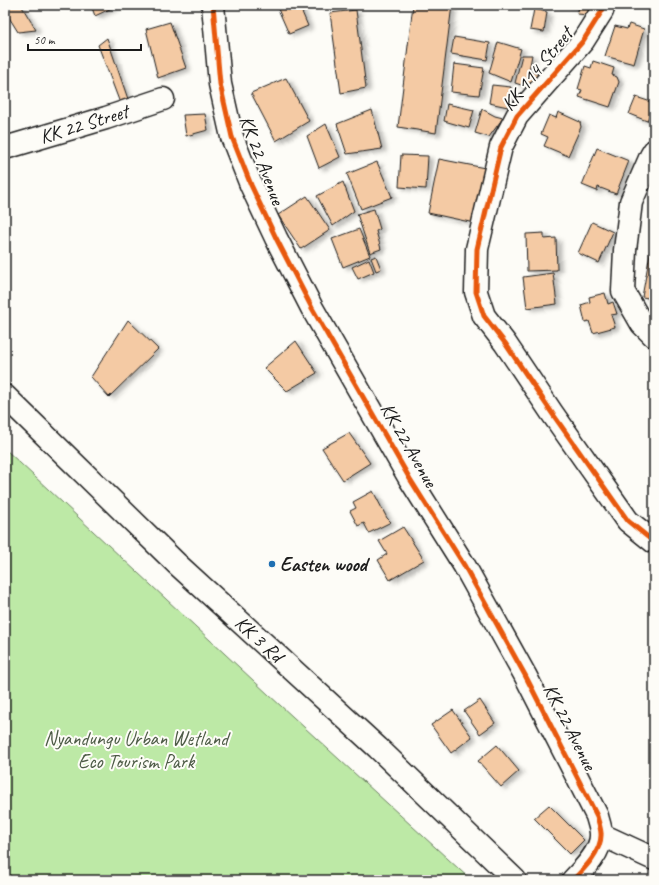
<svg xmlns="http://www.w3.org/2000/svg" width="659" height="885" font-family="Caveat,sans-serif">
<defs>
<filter id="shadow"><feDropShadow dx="4.5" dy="2.5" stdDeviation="2" flood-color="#0004"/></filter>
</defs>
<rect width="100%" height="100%" fill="#fdfcf7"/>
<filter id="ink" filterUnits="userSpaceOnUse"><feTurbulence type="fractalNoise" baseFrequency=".025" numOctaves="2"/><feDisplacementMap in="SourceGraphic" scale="8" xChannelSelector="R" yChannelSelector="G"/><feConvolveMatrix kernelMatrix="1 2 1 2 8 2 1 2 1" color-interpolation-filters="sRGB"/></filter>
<g filter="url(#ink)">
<path fill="#bde9a6" stroke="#6c8261" d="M5 449 269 695 471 880H5Z"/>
<path fill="#f4caa4" stroke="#1c1c1c" filter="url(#shadow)" d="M5 5H21L36 30 18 32 5 11Z
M91 5H118L95 16Z
M287 5H299L308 26 289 34 278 9Z
M413 5H452L436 133 398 127Z
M567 5H592L589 15 577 14 579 7Z
M534 9 547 12 544 32 530 30Z
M356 10 366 88 341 93 330 13Z
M170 22 186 68 158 78 146 29Z
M629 24 644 29 634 64 605 56 615 26 627 29Z
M454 37 490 43 487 60 451 54Z
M107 38 129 102 123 111 98 45Z
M498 42 521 49 511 82 489 73Z
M522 55H532L529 71 541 75 536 90 515 83Z
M593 61 614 68 612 75 617 77 619 82 610 107 579 97 582 90 578 89 585 66 591 68Z
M454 64 484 68 479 95 451 92Z
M286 78 309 121 276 141 251 93Z
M492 85 511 87 508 107 489 103Z
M636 97 654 103 647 121 629 114Z
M447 104 474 110 469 128 444 121Z
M482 109 495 116 503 118 489 137 475 133Z
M372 110 382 149 347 154 337 124Z
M558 112 580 122 581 127 568 156 544 146 548 137 541 134 549 115 556 118Z
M205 114 208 130 186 136 183 115Z
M326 124 340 157 319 168 307 136Z
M597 148 629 161 616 194 598 187 597 191 582 185Z
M401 155 428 156 426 189 399 187Z
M439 159 490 169 479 224 428 213Z
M377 162 392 197 361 209 347 174Z
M343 182 354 211 333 226 317 196Z
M307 196 330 230 301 249 278 215Z
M374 209 380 229 376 231 381 249 370 253 357 214Z
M592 222 613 232 599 263 578 253Z
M359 229 370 256 343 267 332 239Z
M544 233V239L556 238 557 270 527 271 526 234Z
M651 248 654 249V299L642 297Z
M376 256 381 269 376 271 371 258Z
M369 259 374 272 358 279 352 267Z
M553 273 557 304 527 308 523 277Z
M605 293 608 304 613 302 617 314 611 315 615 327 593 333 589 321 585 322 581 305 590 302 589 297Z
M128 320 158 349 109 397 91 377Z
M296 341 317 373 287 391 264 368Z
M349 433 370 463 343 480 322 448Z
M373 491 387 518 391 522 369 533 364 523 358 526 350 511 356 508 353 502Z
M403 527 424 560 390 580 378 560 387 554 379 541Z
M480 700 495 723 480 734 464 711Z
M453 710 472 737 451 753 431 725Z
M497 745 519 771 501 787 478 761Z
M549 805 584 840 570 854 534 818Z"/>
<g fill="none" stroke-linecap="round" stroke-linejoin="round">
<g stroke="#1c1c1c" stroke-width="25">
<path id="minor" d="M213 5 220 84 232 137 251 185 276 238 312 308 410 479 464 565 525 675 597 816C598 821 601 828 601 834 602 851 584 869 573 880
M604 5 602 11 583 41 517 116 501 147 477 249 476 292 484 316 505 343 552 413 628 521 654 542
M5 148 106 118 163 99
M654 151 651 156 631 202 625 250 623 291 642 324 654 336
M602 835 654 859"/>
</g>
<g stroke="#1c1c1c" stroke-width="25">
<path id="highway" d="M5 396 177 564 378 748 515 880"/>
</g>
<use href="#minor" stroke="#fdfcf7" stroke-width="22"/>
<use href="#highway" stroke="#fdfcf7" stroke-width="22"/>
<g stroke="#fdfcf7" stroke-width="8">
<path id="cycleway" d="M213 5 220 84 232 137 251 185 276 238 312 308 410 479 464 565 525 675 597 816C598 821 601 828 601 834 602 851 584 869 573 880
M604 5 602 11 583 41 517 116 501 147 477 249 476 292 484 316 505 343 552 413 628 521 654 542"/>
</g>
<use href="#cycleway" stroke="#e8590c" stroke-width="5"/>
</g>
</g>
<circle fill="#1f6fb2" stroke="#fdfcf7" stroke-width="1.5" cx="272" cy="564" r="4"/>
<g text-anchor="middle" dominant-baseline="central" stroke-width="4" stroke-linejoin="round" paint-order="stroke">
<g font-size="20" fill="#1c1c1c" stroke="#fdfcf7">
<text transform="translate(537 69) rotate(-51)">KK 114 Street</text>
<text transform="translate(84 124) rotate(-17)">KK 22 Street</text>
<text transform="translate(262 160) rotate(69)">KK 22 Avenue</text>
<text transform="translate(409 445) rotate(60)">KK 22 Avenue</text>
<text transform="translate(259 639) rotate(43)">KK 3 Rd</text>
<text transform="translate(570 727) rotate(63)">KK 22 Avenue</text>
</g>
<g font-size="20" font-weight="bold" fill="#1c1c1c" stroke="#fdfcf7" text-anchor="start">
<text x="280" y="564">Easten wood</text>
</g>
<g font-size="20" fill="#4c5a45" stroke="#fdfcf7">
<text x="136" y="738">Nyandungu Urban Wetland<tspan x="136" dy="23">Eco Tourism Park</tspan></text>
</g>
</g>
<rect width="659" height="885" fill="none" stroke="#fdfcf7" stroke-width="20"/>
<rect x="10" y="10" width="639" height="865" fill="none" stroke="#1c1c1c" stroke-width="1.5" filter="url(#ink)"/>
<path d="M28 44v6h113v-6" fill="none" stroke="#1c1c1c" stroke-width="2"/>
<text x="34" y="44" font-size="12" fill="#1c1c1c" stroke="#fdfcf7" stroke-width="3" paint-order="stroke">50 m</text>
</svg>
